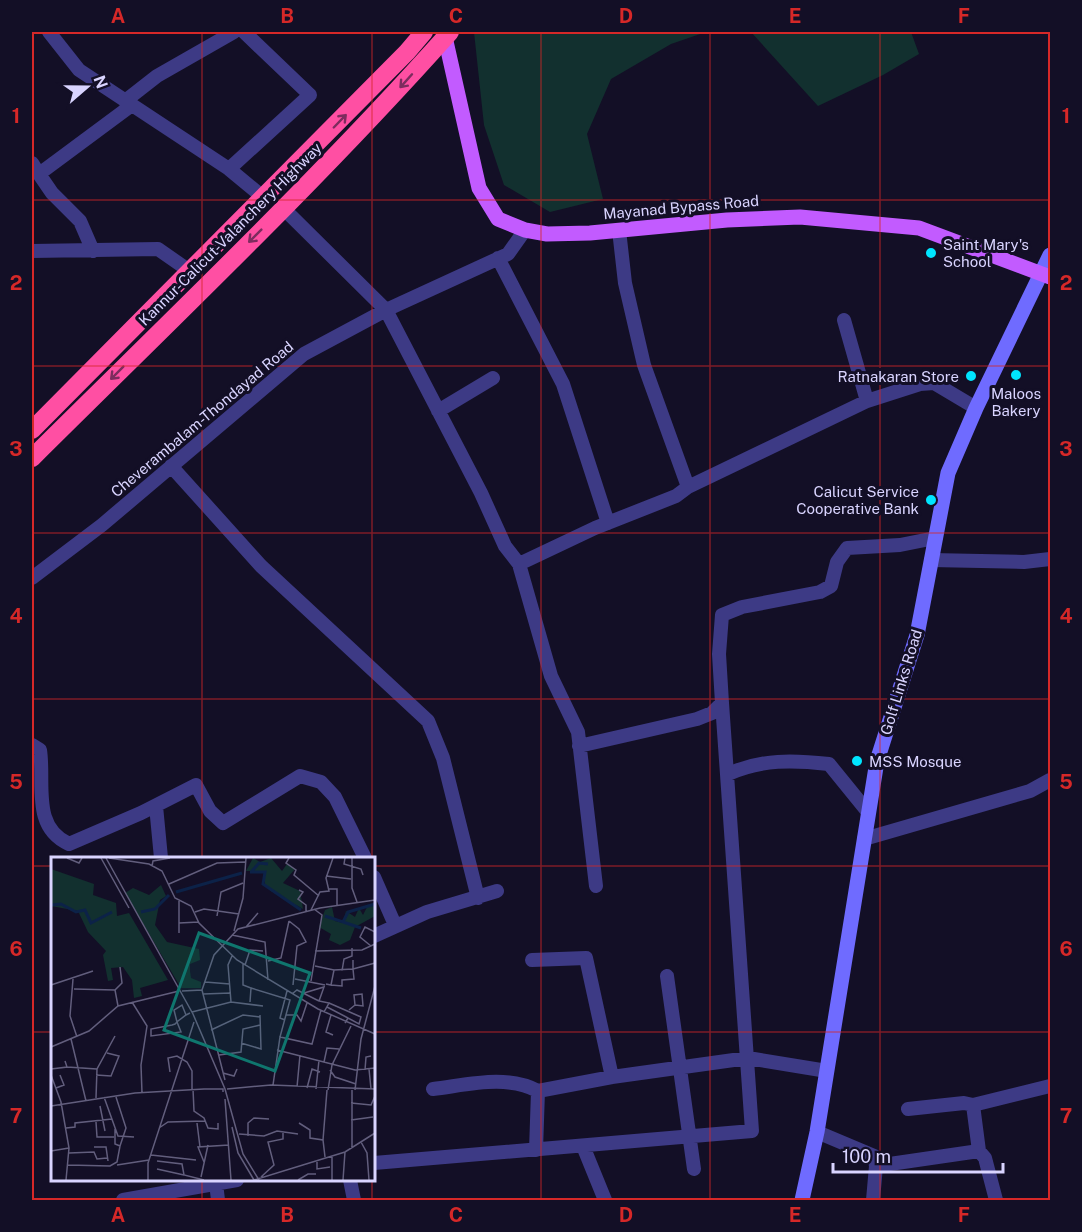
<svg xmlns="http://www.w3.org/2000/svg" width="1082" height="1232" font-family="'Public Sans',sans-serif">
<rect width="100%" height="100%" fill="#130f26"/>
<path fill="#12302f" d="M474 32H706L671 44 611 79 587 134 603 199 550 212 504 185 484 125Z
M751 32H911L919 54 883 75 818 106Z"/>
<g fill="none" stroke-linecap="round" stroke-linejoin="round">
<path stroke="#3d3a85" stroke-width="14" d="M49 32 79 70 229 169 264 198
M125 101 157 76 234 32
M32 163 39 174 132 105
M229 169 310 95 244 32
M39 174 52 193 80 221 93 251
M283 208 386 310 481 493 505 546 519 564 551 676 578 732 596 886
M619 230 625 283 644 365 688 487
M32 251 158 249 191 272
M498 258 563 384 608 523
M844 320 867 401
M438 411 493 378
M171 466 261 566 428 721 443 758 478 898
M931 560 1024 562 1050 559
M519 564 595 528 676 496 688 487 867 401 920 384 934 383 976 408
M32 578 102 525 304 354 386 310 508 254 525 230
M32 745 40 750C45 783 31 827 69 844L141 813 196 785 210 811 223 823 300 776 321 782 335 797 365 858
M579 746 697 719 712 713 722 703 719 654 722 615 742 607 820 592 831 586 837 562 847 548 900 545 935 538
M728 774C762 759 793 760 829 764L868 812
M156 806 161 858
M864 839 1030 791 1050 780
M374 877 395 925
M374 936 427 912 497 891
M532 960 586 958 612 1077
M667 976 694 1169
M433 1089C467 1085 506 1074 538 1091
M973 1105 979 1151 985 1158 996 1200
M908 1109 964 1103 973 1105 1050 1086
M817 1132 874 1156 876 1166 873 1200
M583 1146 605 1200
M536 1150 538 1091 612 1077 748 1058 827 1071
M374 1163 752 1131 722 703
M876 1166 979 1151
M350 1180 354 1200
M216 1183 218 1200
M123 1200 237 1180"/>
<path stroke="#6f6bff" stroke-width="15" d="M802 1200 817 1132 877 761 917 635 948 473 976 408 1050 255"/>
<path stroke="#c25bff" stroke-width="15" d="M445 37 479 188 498 219 525 230 547 234 590 233 727 220 800 217 919 228 1050 277"/>
<path stroke="#ff4fa3" stroke-width="18" d="M32 430 407 52 424 32
M32 458C173 318 318 180 450 32"/>
</g>
<defs><path id="oneway-shaft" d="M-6 0H5M1.5-3L5.5 0L1.5 3" fill="none" stroke-width="1.6" stroke-linecap="round" stroke-linejoin="round" transform="scale(1.5)"/></defs>
<g stroke="#7d2c5e">
<use href="#oneway-shaft" transform="translate(406 81) rotate(132)"/>
<use href="#oneway-shaft" transform="translate(340 121) rotate(-46)"/>
<use href="#oneway-shaft" transform="translate(255 236) rotate(135)"/>
<use href="#oneway-shaft" transform="translate(117 373) rotate(135)"/>
</g>
<path fill="none" stroke="#d62828" stroke-width="1.5" stroke-opacity="0.55" d="M202 32V858M372 32V858M541 32V1200M710 32V1200M880 32V1200M32 200H1050M32 366H1050M32 533H1050M32 699H1050M32 866H52M374 866H1050M32 1032H52M374 1032H1050M202 1180V1200M372 1180V1200"/>
<g fill="#00e5ff" stroke="#130f26" stroke-width="2">
<circle cx="931" cy="253" r="6"/>
<circle cx="1016" cy="375" r="6"/>
<circle cx="971" cy="376" r="6"/>
<circle cx="931" cy="500" r="6"/>
<circle cx="857" cy="761" r="6"/>
</g>
<g text-anchor="middle" dominant-baseline="central" stroke-width="6" stroke-linejoin="round" paint-order="stroke">
<g font-size="15" fill="#d9d4ff" stroke="#130f26">
<text transform="translate(681 207) rotate(-5)">Mayanad Bypass Road</text>
<text transform="translate(230 234) rotate(-45)">Kannur-Calicut-Valanchery Highway</text>
<text transform="translate(202 419) rotate(-40)">Cheverambalam-Thondayad Road</text>
<text transform="translate(901 682) rotate(-73)">Golf Links Road</text>
</g>
<g font-size="15" fill="#d9d4ff" stroke="#130f26" text-anchor="start">
<text x="943" y="244">Saint Mary's<tspan x="943" dy="17">School</tspan></text>
<text x="959" y="376" text-anchor="end">Ratnakaran Store</text>
<text x="1016" y="393" text-anchor="middle">Maloos<tspan x="1016" dy="17">Bakery</tspan></text>
<text x="919" y="491" text-anchor="end">Calicut Service<tspan x="919" dy="17">Cooperative Bank</tspan></text>
<text x="869" y="761">MSS Mosque</text>
</g>
</g>
<g transform="translate(51 857)">
<rect width="324" height="324" fill="#130f26"/>
<path d="M202 1 209 5 220 1 231 14 236 7 244 12 232 26 249 34 252 52 220 34 214 27V14H195ZM0 12 43 27 42 38 65 46 66 59 78 56 117 123 89 131 91 139 83 141 81 123 72 110 60 111 62 123 57 124 52 98 55 94 37 75 27 54 0 49ZM110 28 115 39 109 43 104 68 116 85 148 92 149 103 139 107V114L140 121 150 125V131H130L74 36 82 31 98 38ZM324 47V59L304 70 299 83 289 88 278 83 280 77 268 70 274 53 281 50 284 64 292 66 295 54 304 60 308 51 312 58 317 48Z" fill="#12302f"/>
<path fill="none" stroke="#0c2248" stroke-width="3" d="M201 14 208 6 217 7M199 15H214L212 27 250 53M125 35 191 16M0 48 10 47 25 55 34 53 40 66 61 55M90 55 104 52 118 38M274 59 292 65 297 55 324 47M292 65 310 71"/>
<path fill="none" stroke="#625e7d" stroke-width="1.5" d="M16 1 28 6 31 1M50 1 78 51M55 1 142 157 174 232 192 297 208 323M58 1 98 7 111 14 124 41 140 49 148 66 186 103 267 152 324 177M238 1 235 6 245 13 243 18 268 39M294 1 293 7 310 12 312 18M301 1V31L306 45M101 9 102 4 119 1M275 19 300 22M118 27 166 6 194 5M277 32H286V48M248 33 252 35 247 42 255 48V54M260 53 269 35 278 34 275 21 282 1M144 55 153 52 188 57M166 59 170 35 192 26M238 64 248 72 255 85 246 89 242 128M128 66 148 65M195 70 207 56M183 74 192 41 195 1M128 76V44M181 78 214 85 217 123M320 89 309 80 314 70 324 75M264 94 311 93 324 87M302 103V112L324 106M217 104 230 101 238 64M192 107V128L200 131 199 145M194 108 199 93 212 94M264 109 283 113M291 114 293 102 301 99V91M22 122 19 159 26 180M244 122 274 128M260 124 271 58 263 52M154 125 179 127M275 127 280 128 283 113 302 112 303 122 291 123V129L280 128M0 128 42 114M200 131 239 143 229 180M23 132 64 133M151 133 174 223M131 134 151 133 163 98 187 72 269 51 324 43M253 136 273 130 268 144 278 146 273 155M152 137 180 136M241 137 246 133 268 144M81 145 96 169 90 208 91 236M180 145 177 108 181 99M278 146 310 160 308 167 297 161 294 166M67 149 64 133 71 126 69 110M276 150 297 161M298 153 304 148 303 138 311 137 312 149 304 148M141 155 180 145 212 149M235 158H246L250 164 256 146M280 158 275 175 282 178M234 163 229 161 236 134M126 165 130 175 100 179V172L121 168 124 167 127 164 135 158 139 156M126 165 123 153 131 148 135 158M160 173 192 158 209 160M20 182 35 244M190 186 210 192 209 158M0 190 38 174 67 149 128 134M226 193 304 213 324 211M168 198 190 195 192 172 209 168M273 205 276 191 288 192M16 210 46 212M0 212 16 210 14 204M318 212 320 232M279 213 284 220 305 227M314 213 315 200 320 199M119 215 117 201 126 199 136 205 141 214V232M172 216 183 219 186 212M0 218 10 245 18 291 15 323M45 218 60 219 68 199 56 196M222 228 229 180 261 187 270 153M246 230 249 198M5 231 13 228 9 218M256 231 261 212 269 215M142 232 143 254 153 261 157 271 167 272V266M176 232 220 228 324 232M265 232 268 203M277 233 281 208 300 169M304 233 310 182 324 129M53 240 67 279 83 280M45 241 46 212 64 179M174 242 180 323M300 246 320 248 324 239M0 249 84 236 153 232H172V235M49 249 54 274M300 263 322 260M45 265 46 280H63M146 266 149 290M248 266 259 273V281L272 283 274 300M181 270 187 296 203 323M15 271 24 270V266L61 262M108 271 117 265 154 264M64 272V287L69 289 75 271 65 240M188 277 213 279 226 274 247 277M197 279V266L203 261 218 262M272 283 276 233M310 285 316 296 318 323M43 290H55L57 304M301 292V233M0 294 18 291M18 296 43 295 46 302 56 301M100 298 145 303M266 303V312L279 310M106 304 131 307 133 318 153 323M153 305 147 290 178 288M17 308 59 309 66 305 69 289M66 308 98 303M106 312 133 318M150 320 157 288M210 320 223 308 217 285 232 282V275M97 323V306L143 165M203 323 294 295 324 276M247 323 257 317H265M281 323V299M292 323 294 295"/>
<path fill="#0f766e" fill-opacity="0.15" stroke="#0f766e" stroke-width="3" d="M148 76 259 116 224 214 113 173Z"/>
<rect width="324" height="324" fill="none" stroke="#d9d4ff" stroke-width="3"/>
</g>
<rect width="1082" height="1232" fill="none" stroke="#130f26" stroke-width="66"/>
<g transform="translate(87 87) rotate(70)" stroke="#130f26" stroke-width="4.5" paint-order="stroke">
<path d="M0-4.5L10 22L0 15L-10 22Z" fill="#d9d4ff"/>
<text y="-9" font-size="16" font-weight="bold" text-anchor="middle" fill="#d9d4ff">N</text>
</g>
<path d="M833 1163v9h170v-9" fill="none" stroke="#d9d4ff" stroke-width="3"/>
<text x="842" y="1163" font-size="18" fill="#d9d4ff" stroke="#130f26" stroke-width="4.5" paint-order="stroke">100 m</text>
<rect x="33" y="33" width="1016" height="1166" fill="none" stroke="#d62828" stroke-width="2"/>
<g font-size="20" text-anchor="middle" font-weight="bold" fill="#d62828">
<text x="118" y="23">A</text>
<text x="287" y="23">B</text>
<text x="456" y="23">C</text>
<text x="626" y="23">D</text>
<text x="795" y="23">E</text>
<text x="964" y="23">F</text>
<text x="16" y="123">1</text>
<text x="1066" y="123">1</text>
<text x="16" y="290">2</text>
<text x="1066" y="290">2</text>
<text x="16" y="456">3</text>
<text x="1066" y="456">3</text>
<text x="16" y="623">4</text>
<text x="1066" y="623">4</text>
<text x="16" y="789">5</text>
<text x="1066" y="789">5</text>
<text x="16" y="956">6</text>
<text x="1066" y="956">6</text>
<text x="16" y="1123">7</text>
<text x="1066" y="1123">7</text>
<text x="118" y="1222">A</text>
<text x="287" y="1222">B</text>
<text x="456" y="1222">C</text>
<text x="626" y="1222">D</text>
<text x="795" y="1222">E</text>
<text x="964" y="1222">F</text>
</g>
</svg>
